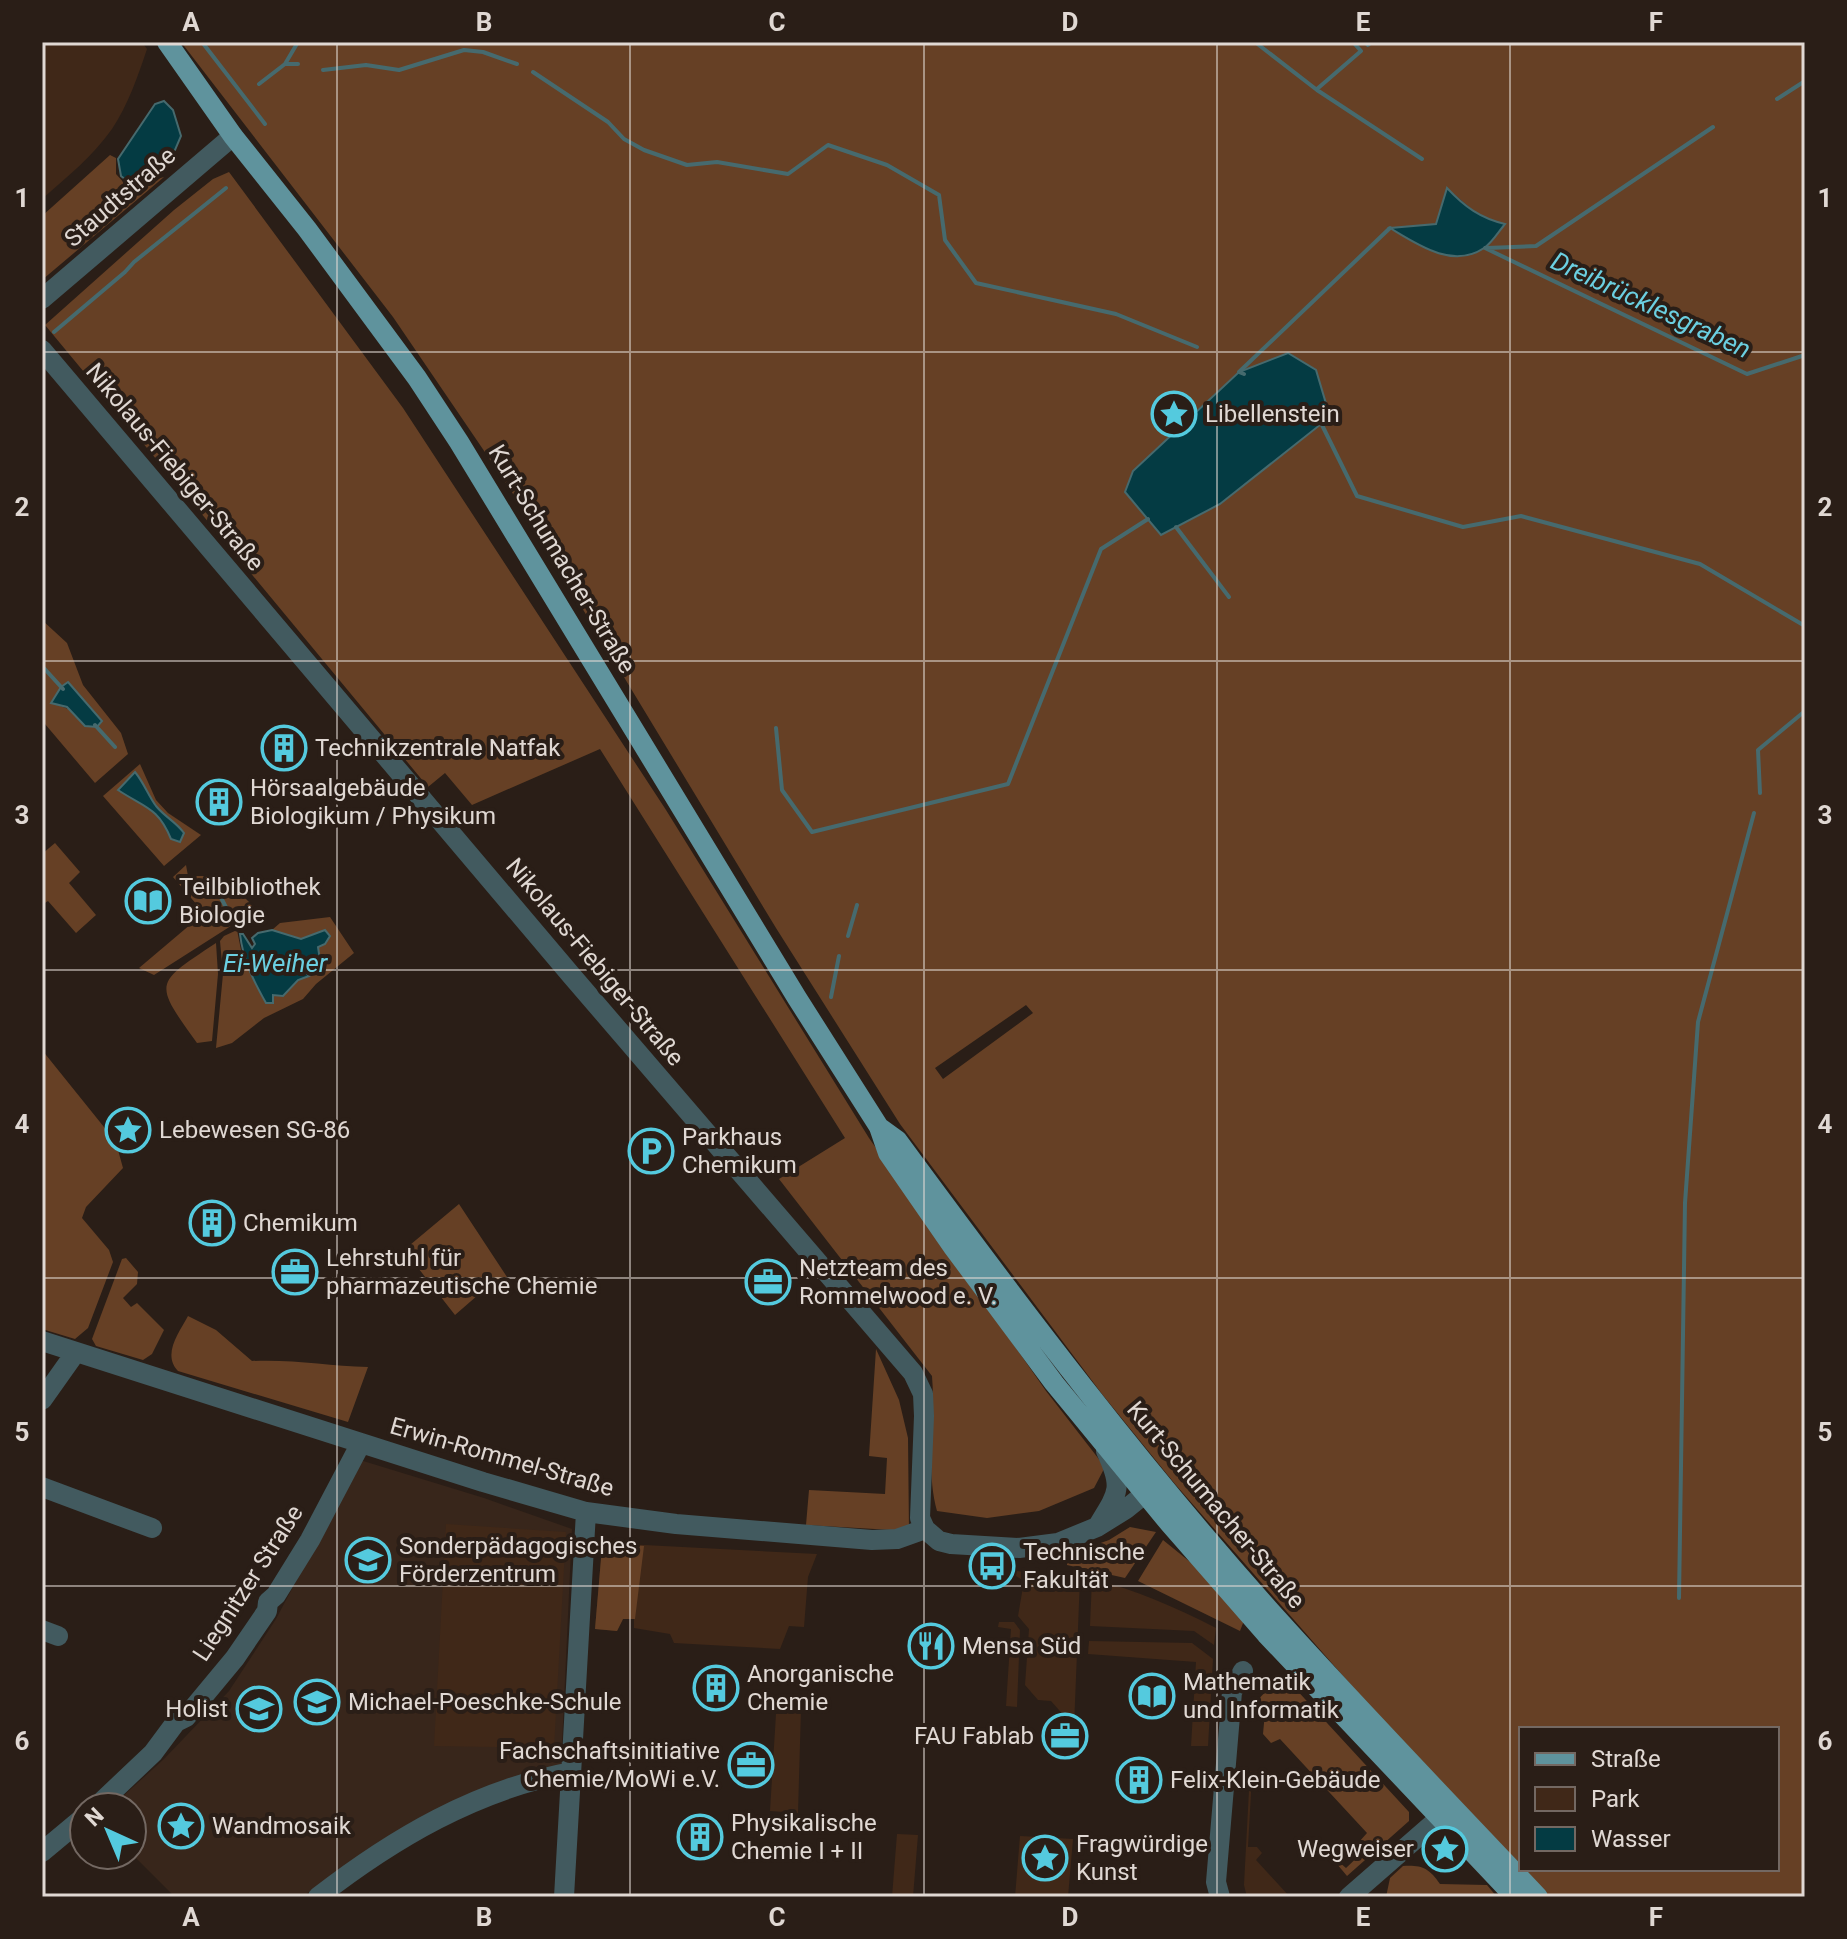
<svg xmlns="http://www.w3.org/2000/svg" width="1847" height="1939" font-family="Roboto,sans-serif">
<rect width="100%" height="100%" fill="#2a1e17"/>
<path fill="#38261b" d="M360 1460 484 1498 572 1529 561 1766 336 1873 302 1897H175L132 1854V1807H111L164 1759 229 1691 276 1619Z"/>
<path fill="#402818" d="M42 42H142L147 49C138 76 128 105 112 129 93 156 67 177 42 199Z
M446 1524 566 1532 554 1748 434 1746Z
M606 1543 817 1554 808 1577 804 1627 789 1626 780 1649 674 1643 670 1634 634 1628V1619H623L617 1631 595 1629 602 1547Z
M1017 1571 1080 1578 1074 1727 1051 1701 1038 1700 1025 1685 1029 1629 1018 1616 1024 1581 1016 1576Z
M1092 1579C1136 1590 1175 1607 1216 1628L1214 1645 1194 1631 1090 1626Z
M999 1622H1014L1020 1630 1017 1707 1006 1706 1011 1629 998 1627Z
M1089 1641 1192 1643 1213 1659 1208 1746H1191L1196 1662 1088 1654Z
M788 1708 801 1709 798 1813 770 1811 776 1714H787Z
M1250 1771 1264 1772V1776L1252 1775 1248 1847H1257L1262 1853 1256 1860 1290 1897H1247L1244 1885Z
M897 1834 918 1835 913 1897H892Z
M1020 1836 1073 1839 1068 1897H1015Z"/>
<path fill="#664025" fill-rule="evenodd" d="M181 42H1805V1897H1550L1524 1869H1777V1729H1521V1866L1372 1709 1175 1484 1102 1394 900 1124 776 928 510 489 393 317ZM1448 189 1482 218 1504 224 1392 228 1436 224ZM1329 417 1220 504 1161 535ZM1026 1005 1033 1013 943 1079 935 1068Z
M110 155 116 158V174L134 194 147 182 164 177 42 280V216Z
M229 172 403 408 666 810 869 1138 1046 1391 1105 1467 1094 1488 1039 1511 987 1518 937 1511C925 1468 936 1421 932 1376L779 1179 845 1138 600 749 472 805 445 773 428 787 45 325 174 210 213 179Z
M42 620 67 643 83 685 121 733 128 754 95 783 45 724 42 725ZM68 682 101 721 52 703Z
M140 764 156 800 168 813 201 835 164 866 103 796Z
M55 843 80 872 69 883 96 915 76 933 48 901 42 905V854Z
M186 865 188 876H206L213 891 236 889 259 912 234 924 154 975 139 968 204 913 173 877Z
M330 917 354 953 316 984 303 999 264 1018 232 1043 216 1048 223 974 220 941 224 936 237 930 241 950 273 1003 272 995 302 968 311 936 301 939 272 930 280 923Z
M216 943 218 974 212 1041 197 1043C153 982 154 984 216 943Z
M42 1050 108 1132 118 1150 123 1168 86 1207 82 1218 109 1250 113 1262 88 1328 75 1339 42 1329Z
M459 1204 507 1277 478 1295 455 1315 404 1250Z
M126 1258 138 1272 137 1284 123 1298 131 1307 137 1303 164 1330 152 1354 143 1360 96 1346 92 1339 122 1259Z
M188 1316 216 1330 252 1361C292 1359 329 1366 368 1367L348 1422 178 1371C162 1354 179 1333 188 1316Z
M876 1349 899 1400 908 1438 909 1531 806 1525 809 1490 885 1494 887 1458 869 1456Z
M1130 1527 1156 1532 1125 1578 1067 1565V1555L1109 1540Z
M1163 1540 1200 1570 1245 1618 1240 1631 1138 1581Z
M606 1543 644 1546 635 1619H623L617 1631 595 1629 602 1547Z
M1288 1685 1293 1686 1409 1812V1821L1347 1876 1337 1864 1339 1862 1346 1868 1365 1850 1359 1842 1367 1833 1280 1739 1271 1743 1263 1734 1265 1712H1255C1257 1693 1271 1687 1288 1685Z
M1403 1866C1422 1865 1429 1868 1440 1884L1487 1885 1497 1897H1386L1390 1878Z"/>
<path fill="#043b43" stroke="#466a6e" stroke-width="2" d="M164 101 173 110 181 136 175 150 136 188 121 176 118 159 155 104Z
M1447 188C1465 207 1480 218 1505 224 1499 231 1492 243 1484 248 1453 269 1418 245 1390 228L1436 224Z
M1288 353 1316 370 1330 417 1220 504 1161 535 1125 492 1133 471 1239 372Z
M68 682 102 721 97 727 85 726 67 707 51 703 61 687Z
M135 772C144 783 148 795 156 806 165 817 176 822 184 833L180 842 171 839C158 807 145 808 118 790Z
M272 930 301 939 325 930 330 936 325 944 318 947 320 960 302 964V968L309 976 298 980 283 996 273 995V1003H266C253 980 243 960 240 934H243L252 948 255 944 252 938 258 933Z"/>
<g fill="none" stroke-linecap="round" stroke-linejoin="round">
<path stroke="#466a6e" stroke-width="4" d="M202 42 265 124
M1255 42 1317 90 1422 159
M1365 42 1368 45 1372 42
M285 64H298
M323 70 366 65 399 70 464 50 483 52 517 64
M533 72 608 122 624 139 644 150 687 165 717 162 788 174 828 145 887 165 939 195 945 240 976 283 1116 314 1197 347
M259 84 285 64 298 42
M1317 89 1361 51 1353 42
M1777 99 1805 81
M1485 248 1747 374 1805 355
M1487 248 1536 246 1713 127
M54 332 125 272 134 262 226 188
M1244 374 1239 372 1390 228
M1320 421 1357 496 1463 527 1521 516 1700 564 1805 626
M1176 527 1229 597
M42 666 63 689
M95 725 115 747
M776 728 782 790 812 832 1008 784 1101 549 1148 519
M1760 793 1758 750 1805 711
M215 886 232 919
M848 936 857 905
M831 997 839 956
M1679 1598 1685 1203 1698 1022 1754 813"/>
<path stroke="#425a5f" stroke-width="20" d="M42 299 233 136
M42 350 571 975 913 1373 923 1394 924 1416 920 1518 925 1529 939 1541 951 1544 1019 1548 1058 1543 1097 1527 1126 1509 1157 1484
M42 1341 483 1482 586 1512 676 1524 872 1540 897 1539 925 1529
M42 1400 76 1352
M42 1487 152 1528
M1099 1524C1119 1492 1123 1487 1106 1451
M42 1630 58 1636
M96 1807 153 1753 176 1722 186 1717 235 1658 267 1611 268 1602 276 1595 310 1540 361 1443
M42 1852 84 1817
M318 1897C394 1838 476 1790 571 1772
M564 1897 586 1512
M1220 1897 1216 1882 1232 1692 1243 1671
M1349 1897 1451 1808"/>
<path stroke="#5f939d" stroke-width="20" d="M167 42 233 136 307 229 417 378 459 442 797 998 879 1127 888 1153 953 1247 1054 1383 1169 1523 1266 1634 1515 1897
M879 1127 897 1140C1019 1306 1143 1470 1281 1623 1365 1716 1452 1806 1538 1897"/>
</g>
<path fill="none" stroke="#e0d8d3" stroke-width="2" stroke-opacity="0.55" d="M337 42V1897M630 42V1897M924 42V1897M1217 42V1897M1510 42V1897M42 352H1805M42 661H1805M42 970H1805M42 1278H1805M42 1586H1805"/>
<defs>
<g id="sight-ring" transform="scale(2.3)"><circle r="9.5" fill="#2a1e17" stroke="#54cade" stroke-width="1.5"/><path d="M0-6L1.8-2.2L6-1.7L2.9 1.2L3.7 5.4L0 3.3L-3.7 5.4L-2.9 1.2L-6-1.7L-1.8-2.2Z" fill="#54cade"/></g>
<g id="building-ring" transform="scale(2.3)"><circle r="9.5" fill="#2a1e17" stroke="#54cade" stroke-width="1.5"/><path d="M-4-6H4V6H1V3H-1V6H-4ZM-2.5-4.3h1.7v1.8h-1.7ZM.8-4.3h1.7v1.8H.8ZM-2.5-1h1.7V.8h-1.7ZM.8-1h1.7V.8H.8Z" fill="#54cade"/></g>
<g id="library-ring" transform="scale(2.3)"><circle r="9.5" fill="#2a1e17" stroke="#54cade" stroke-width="1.5"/><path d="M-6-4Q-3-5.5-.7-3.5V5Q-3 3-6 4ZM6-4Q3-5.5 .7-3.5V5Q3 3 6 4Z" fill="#54cade"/></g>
<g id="parking-ring" transform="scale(2.3)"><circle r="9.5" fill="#2a1e17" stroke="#54cade" stroke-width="1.5"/><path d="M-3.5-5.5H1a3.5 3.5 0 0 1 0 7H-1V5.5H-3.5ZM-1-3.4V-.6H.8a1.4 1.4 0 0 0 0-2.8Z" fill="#54cade"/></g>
<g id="office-ring" transform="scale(2.3)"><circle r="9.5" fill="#2a1e17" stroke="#54cade" stroke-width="1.5"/><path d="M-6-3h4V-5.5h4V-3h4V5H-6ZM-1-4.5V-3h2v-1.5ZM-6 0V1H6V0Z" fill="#54cade"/></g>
<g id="school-ring" transform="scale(2.3)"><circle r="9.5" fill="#2a1e17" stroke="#54cade" stroke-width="1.5"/><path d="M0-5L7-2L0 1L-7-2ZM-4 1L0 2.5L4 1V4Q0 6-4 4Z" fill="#54cade"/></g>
<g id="bus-ring" transform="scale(2.3)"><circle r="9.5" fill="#2a1e17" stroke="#54cade" stroke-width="1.5"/><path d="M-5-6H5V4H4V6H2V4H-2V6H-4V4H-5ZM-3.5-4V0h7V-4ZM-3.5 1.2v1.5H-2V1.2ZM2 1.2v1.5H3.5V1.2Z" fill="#54cade"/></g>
<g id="restaurant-ring" transform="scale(2.3)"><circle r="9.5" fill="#2a1e17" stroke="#54cade" stroke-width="1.5"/><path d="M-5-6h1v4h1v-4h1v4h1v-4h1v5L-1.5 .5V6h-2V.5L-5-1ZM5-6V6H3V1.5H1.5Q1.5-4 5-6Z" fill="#54cade"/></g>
</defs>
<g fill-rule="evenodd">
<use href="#sight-ring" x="1174" y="414"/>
<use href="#building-ring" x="284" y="748"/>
<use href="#building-ring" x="219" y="802"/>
<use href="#library-ring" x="148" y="901"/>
<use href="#sight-ring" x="128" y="1130"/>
<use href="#parking-ring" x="651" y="1151"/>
<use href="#building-ring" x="212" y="1223"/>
<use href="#office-ring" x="295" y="1272"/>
<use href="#office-ring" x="768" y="1282"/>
<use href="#school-ring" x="368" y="1560"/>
<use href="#bus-ring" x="992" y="1566"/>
<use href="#restaurant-ring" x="931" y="1646"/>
<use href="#building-ring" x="716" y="1688"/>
<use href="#library-ring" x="1152" y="1696"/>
<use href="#school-ring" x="317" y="1702"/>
<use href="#school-ring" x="259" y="1709"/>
<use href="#office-ring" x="1065" y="1736"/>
<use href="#office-ring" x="751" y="1765"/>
<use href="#building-ring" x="1139" y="1780"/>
<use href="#sight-ring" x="181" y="1826"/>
<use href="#building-ring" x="700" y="1837"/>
<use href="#sight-ring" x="1445" y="1849"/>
<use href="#sight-ring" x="1045" y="1858"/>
</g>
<g text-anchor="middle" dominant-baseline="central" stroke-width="8" stroke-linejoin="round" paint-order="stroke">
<g font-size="24" fill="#e0d8d3" stroke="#2a1e17">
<text transform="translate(120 197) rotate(-41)">Staudtstraße</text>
<text transform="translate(175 467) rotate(50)">Nikolaus-Fiebiger-Straße</text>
<text transform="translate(562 559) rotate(59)">Kurt-Schumacher-Straße</text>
<text transform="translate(595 962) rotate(50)">Nikolaus-Fiebiger-Straße</text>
<text transform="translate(502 1457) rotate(16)">Erwin-Rommel-Straße</text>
<text transform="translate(1216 1505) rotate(50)">Kurt-Schumacher-Straße</text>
<text transform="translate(248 1583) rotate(-57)">Liegnitzer Straße</text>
</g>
<g font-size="24" fill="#e0d8d3" stroke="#2a1e17" text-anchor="start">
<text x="1205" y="414">Libellenstein</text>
<text x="315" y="748">Technikzentrale Natfak</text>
<text x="250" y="788">Hörsaalgebäude<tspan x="250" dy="28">Biologikum / Physikum</tspan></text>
<text x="179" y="887">Teilbibliothek<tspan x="179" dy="28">Biologie</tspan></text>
<text x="159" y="1130">Lebewesen SG-86</text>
<text x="682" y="1137">Parkhaus<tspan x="682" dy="28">Chemikum</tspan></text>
<text x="243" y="1223">Chemikum</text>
<text x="326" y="1258">Lehrstuhl für<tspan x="326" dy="28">pharmazeutische Chemie</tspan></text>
<text x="799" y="1268">Netzteam des<tspan x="799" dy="28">Rommelwood e. V.</tspan></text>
<text x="399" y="1546">Sonderpädagogisches<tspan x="399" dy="28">Förderzentrum</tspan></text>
<text x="1023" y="1552">Technische<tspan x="1023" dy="28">Fakultät</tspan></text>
<text x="962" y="1646">Mensa Süd</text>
<text x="747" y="1674">Anorganische<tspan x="747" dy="28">Chemie</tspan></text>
<text x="1183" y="1682">Mathematik<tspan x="1183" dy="28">und Informatik</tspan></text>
<text x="348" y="1702">Michael-Poeschke-Schule</text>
<text x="228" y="1709" text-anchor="end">Holist</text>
<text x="1034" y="1736" text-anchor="end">FAU Fablab</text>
<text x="720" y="1751" text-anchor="end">Fachschaftsinitiative<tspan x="720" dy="28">Chemie/MoWi e.V.</tspan></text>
<text x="1170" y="1780">Felix-Klein-Gebäude</text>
<text x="731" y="1823">Physikalische<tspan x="731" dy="28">Chemie I + II</tspan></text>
<text x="212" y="1826">Wandmosaik</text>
<text x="1076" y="1844">Fragwürdige<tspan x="1076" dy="28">Kunst</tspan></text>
<text x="1414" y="1849" text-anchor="end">Wegweiser</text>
</g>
<g font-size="26" font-style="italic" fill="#6bcfe1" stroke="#2a1e17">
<text transform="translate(1651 305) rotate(25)">Dreibrücklesgraben</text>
<text x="275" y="963">Ei-Weiher</text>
</g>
</g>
<rect width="1847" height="1939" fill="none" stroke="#2a1e17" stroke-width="88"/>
<rect x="1519" y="1727" width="260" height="144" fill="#2a1e17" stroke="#736862" stroke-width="2"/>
<rect x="1535" y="1753" width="40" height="12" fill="#5f939d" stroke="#736862" stroke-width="2"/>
<text x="1591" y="1767" font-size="24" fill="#e0d8d3">Straße</text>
<rect x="1535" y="1787" width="40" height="24" fill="#402818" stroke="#736862" stroke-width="2"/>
<text x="1591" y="1807" font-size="24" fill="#e0d8d3">Park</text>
<rect x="1535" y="1827" width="40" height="24" fill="#043b43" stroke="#736862" stroke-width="2"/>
<text x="1591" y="1847" font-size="24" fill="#e0d8d3">Wasser</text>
<g transform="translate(108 1831) rotate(316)"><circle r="38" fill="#2a1e17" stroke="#736862" stroke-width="2"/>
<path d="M0-6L14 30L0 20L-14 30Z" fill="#54cade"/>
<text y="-12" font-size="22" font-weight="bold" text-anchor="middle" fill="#e0d8d3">N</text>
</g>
<rect x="44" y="44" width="1759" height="1851" fill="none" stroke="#e0d8d3" stroke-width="3"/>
<g font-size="26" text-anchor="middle" font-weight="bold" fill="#e0d8d3">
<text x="191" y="31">A</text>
<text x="484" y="31">B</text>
<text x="777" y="31">C</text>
<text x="1070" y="31">D</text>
<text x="1363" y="31">E</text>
<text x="1656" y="31">F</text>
<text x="22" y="207">1</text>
<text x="1825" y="207">1</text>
<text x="22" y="516">2</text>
<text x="1825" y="516">2</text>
<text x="22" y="824">3</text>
<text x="1825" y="824">3</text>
<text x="22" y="1133">4</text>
<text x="1825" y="1133">4</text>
<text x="22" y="1441">5</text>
<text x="1825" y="1441">5</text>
<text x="22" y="1750">6</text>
<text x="1825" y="1750">6</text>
<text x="191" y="1926">A</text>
<text x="484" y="1926">B</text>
<text x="777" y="1926">C</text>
<text x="1070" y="1926">D</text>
<text x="1363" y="1926">E</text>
<text x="1656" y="1926">F</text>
</g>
</svg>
